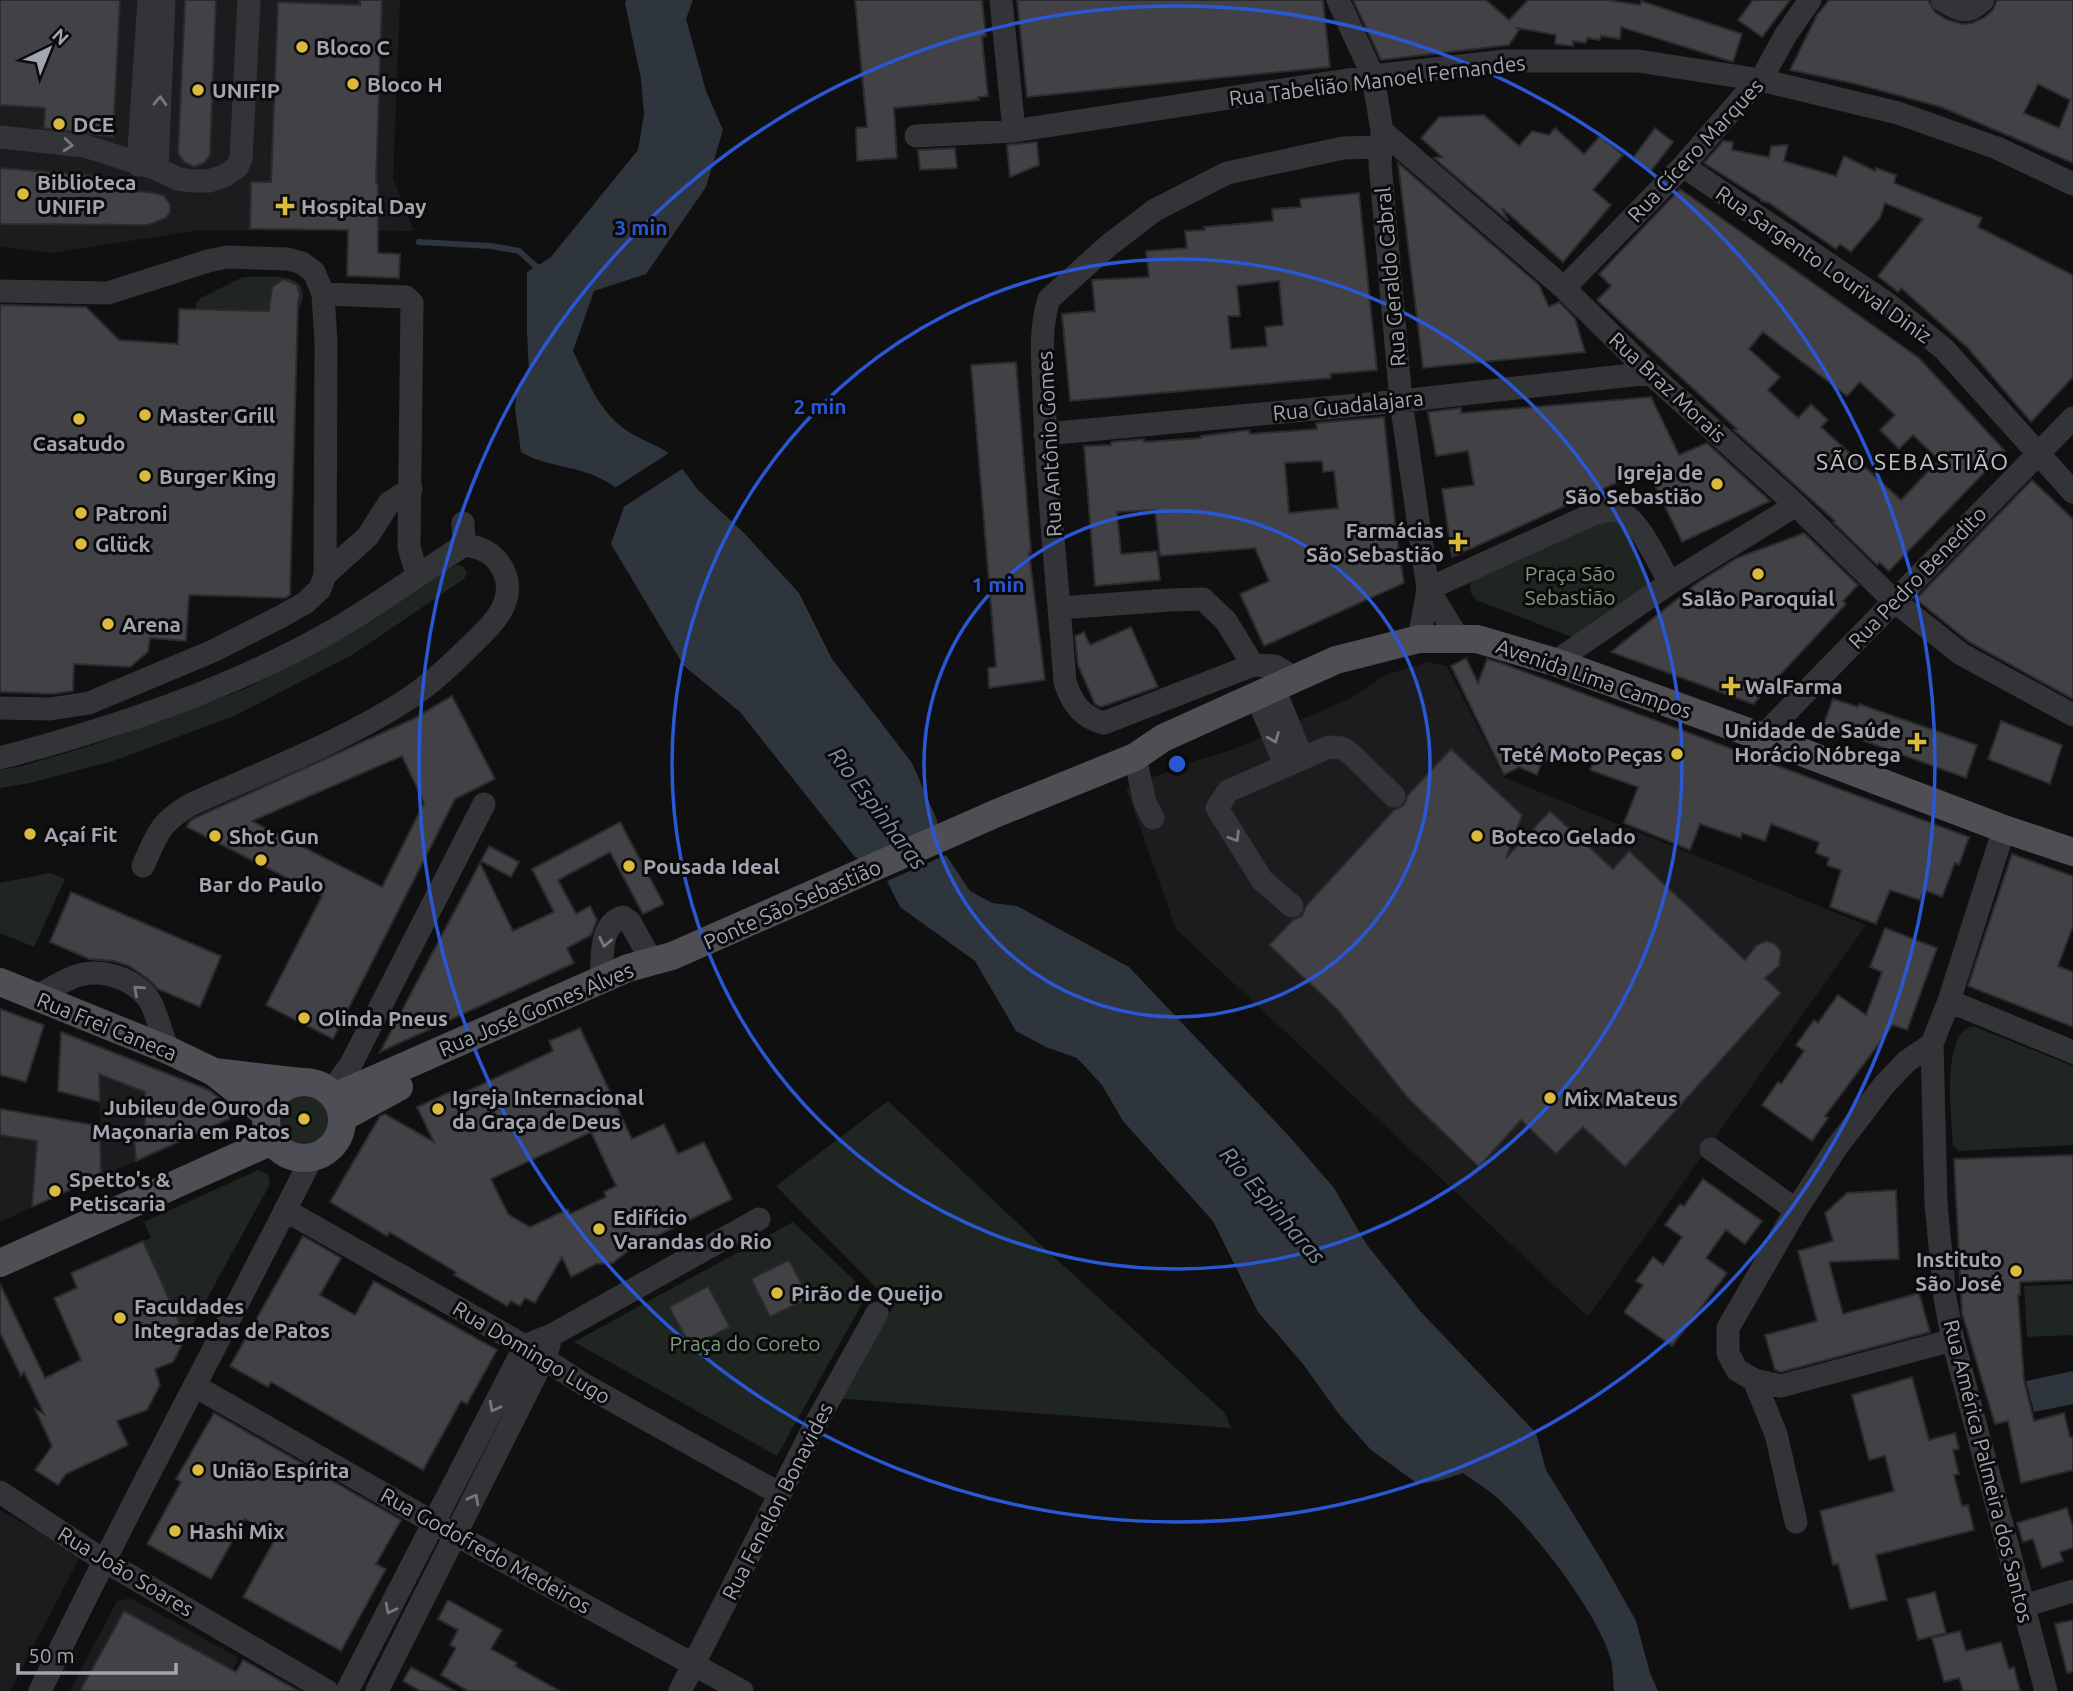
<svg xmlns="http://www.w3.org/2000/svg" width="2073" height="1691" font-family="Ubuntu,sans-serif">
<rect width="100%" height="100%" fill="#101011"/>
<path fill="#1c1c1e" d="M0 0H400L393 179 414 231 200 230 52 253 0 247Z
M1428 662 1447 666 1503 777 1866 925 1588 1317 1176 929 1126 788 1198 760 1235 749 1353 697 1385 675Z
M99 1046 166 1073 164 1138H134L136 1161 101 1176Z
M0 1135 37 1141 32 1207 0 1222Z
M0 1510 81 1555 10 1691H0Z
M131 1598 239 1658 221 1691H70L117 1601Z"/>
<path fill="#1f2520" d="M243 277C267 277 321 270 297 312L196 310V303L201 298Z
M1610 517 1623 519 1651 585 1575 638 1476 600 1471 593 1470 584 1476 578Z
M456 565 464 567 467 573 464 579 352 655 234 716 113 761 30 783 0 788V770L22 766 96 744 245 689 301 660Z
M50 873 65 879 34 947 0 933V883Z
M1973 1026 2073 1066V1145L1959 1151 1953 1145C1952 1120 1940 1032 1973 1026Z
M276 1120a28 28 0 1 1 56 0a28 28 0 1 1-56 0Z
M888 1101 1042 1246 1225 1413 1231 1428 832 1398 894 1306 776 1186Z
M258 1170 268 1174 270 1184 186 1337 143 1241 151 1238 144 1222Z
M793 1222 868 1293 777 1456 574 1342Z
M2073 1284V1335L2027 1337 2024 1286Z"/>
<path fill="#2f353c" d="M626 0H693L686 19 706 91 723 130 706 187 646 274 594 291 573 351C589 383 600 415 632 434 647 443 662 446 675 458L621 492C586 462 555 472 521 452L515 409 517 388 529 369 527 333V272L550 258 638 150 644 114 641 79 625 3Z
M680 466 698 490 744 533 799 593 832 659 912 763 937 820 940 838 874 867 855 857 740 712 684 666 611 544 626 501Z
M946 855 970 891 992 903 1017 906 1129 967 1289 1136 1334 1188 1367 1245 1421 1312 1536 1433 1546 1470 1604 1564 1636 1621 1650 1673 1658 1691H1614C1613 1682 1613 1673 1612 1664 1602 1616 1528 1522 1489 1491 1481 1485 1471 1479 1463 1473L1438 1481 1418 1484 1371 1450 1339 1414 1303 1364 1258 1312 1213 1221 1123 1121 1102 1085 1077 1058 1046 1047 1016 1031 975 961 900 907 887 881Z
M2073 1371V1404L2034 1412 2026 1381Z"/>
<path fill="#101011" d="M672 451 685 467 619 510 622 495 613 489Z"/>
<g fill="none" stroke-linecap="round" stroke-linejoin="round">
<path stroke="#2f353c" stroke-width="6" d="M419 242 491 246 519 251 541 271"/>
</g>
<path fill="#424246" stroke="#2b2a2d" stroke-width="2" fill-rule="evenodd" d="M0 0H120L113 137 44 128 45 108 0 105Z
M185 0H216L210 155 204 163 194 167 184 162 178 153Z
M360 0H382L376 184H378V253L400 254 399 278 347 276 348 230 250 229 251 182H271L278 2 360 5Z
M855 0H982L986 36 982 37 988 96 978 97 979 100 894 108 897 158 857 161 856 128 867 127Z
M1017 0H1323L1330 67 1027 97Z
M1353 0H1486L1509 20 1528 0H1608L1640 5 1641 1 1742 34 1733 62 1621 27 1620 39 1601 36 1600 40 1587 38 1586 43 1573 41V46L1555 44 1556 35 1517 28 1519 30 1509 45 1381 60Z
M1753 0H1790L1762 37 1738 20Z
M1829 0H1928L1935 12 1948 20 1964 24 1972 23 1985 17 1993 10 1997 0H2073V163L1941 107 1856 84 1790 70 1817 15ZM2038 84 2070 100 2059 128 2024 113Z
M1484 115 1519 146 1532 131 1549 135 1555 128 1584 154 1600 136 1623 155 1593 190 1611 205 1563 262 1502 208 1508 221 1434 158 1442 157 1421 138 1439 117Z
M1655 128 1673 142 1651 171 1633 158Z
M1723 141 1733 142 1732 150 1769 157 1771 146 1788 145 1784 161 1836 176 1844 156 1875 171 1876 168 1896 175 1894 183 1982 218 1978 227 2073 275V377L2031 422 1968 348 1901 288 1898 292 1878 276 1923 219 1885 203 1880 218 1851 252 1840 244 1836 249 1769 203 1761 201V199L1704 163Z
M1037 142 1039 165 1010 177 1007 145Z
M955 148 957 168 920 170 918 150Z
M1398 163 1539 285 1549 307 1559 302 1575 318 1585 352 1423 368Z
M0 168 99 176 127 190 155 193 164 196 170 204V212L166 218 148 225 0 224Z
M1680 189 1919 358 2005 451 1889 571 1879 562 1877 565 1833 522 1835 521 1734 430 1737 429 1597 300 1611 286 1599 274ZM1763 332 1847 396 1860 382 1895 415 1880 430 1899 449 1913 435 1939 460 1901 500 1821 427 1828 420 1811 404 1798 418 1768 390 1780 377 1749 349Z
M1359 193 1377 370 1330 374 1331 378 1070 401 1062 314 1095 311 1092 280 1149 277 1146 251 1187 248 1185 231 1205 230 1204 227 1273 221 1272 209 1301 207 1300 199ZM1279 281 1283 325 1265 327 1267 346 1231 349 1228 316H1240L1237 286Z
M284 279 297 285 300 295 298 301 290 595 285 598 189 595 186 641 150 638 148 652 130 667 74 664 73 691 54 694 0 692V305L86 307 119 340 178 344 179 309 269 311 272 287Z
M1016 362 1031 552H1029L1045 680 989 688 988 668 996 667 971 365Z
M1651 397 1679 455 1707 443 1770 501 1682 542 1647 469 1452 557 1442 489 1474 485 1468 451 1436 456 1428 412 1461 408V413Z
M1384 417 1396 532 1404 583 1264 646 1240 594 1269 581 1255 548 1160 556 1155 510 1117 512 1121 554 1157 551 1160 580 1095 586 1084 446 1111 445V442L1144 439V442L1201 438V436L1249 430 1250 434 1317 429 1316 423ZM1322 461 1323 472 1334 471 1338 508 1289 513 1285 463Z
M2032 480 2073 519V699L1969 642 1916 599Z
M1804 533 1858 585 1843 601 1846 604 1753 704 1611 652 1697 583 1737 558Z
M1131 627 1158 687 1101 707 1095 704 1078 665 1075 636 1084 632 1090 645Z
M1466 658 1478 683 1487 659 1501 663 1969 837 1959 865 1955 863 1942 897 1924 890 1920 900 1890 890 1876 924 1830 907 1841 870 1827 865 1829 858 1816 853 1819 842 1771 824 1765 841 1742 833 1741 838 1700 824 1690 850 1624 823 1638 787 1590 770 1595 758 1562 745 1555 763 1543 759 1537 775 1519 767 1504 775 1451 666Z
M452 696 495 779 455 799 333 1039 266 1005 322 896 187 827 190 821 197 817 413 719ZM402 756 424 803 382 887 252 821Z
M1833 699 1858 707 1859 704 1977 745 1966 778 1823 726Z
M2001 721 2062 745 2050 784 1988 759Z
M1451 749 1522 815 1506 858 1550 811 1613 869 1629 851 1745 960 1757 945 1766 941 1775 944 1781 952 1779 966 1765 978 1781 993 1625 1167 1583 1127 1556 1154 1521 1120 1479 1167 1408 1098 1337 1009 1269 945 1293 920 1302 916 1306 906 1394 810 1404 805 1408 795Z
M620 822 664 904 643 914 610 852 558 880 576 914 590 906 597 920 591 935 567 948 574 963 380 1052 480 863 513 931 554 912 532 869Z
M489 846 519 862 511 877 481 861Z
M2012 854 2073 876V926L2058 966 2073 972V1027L1968 986Z
M71 892 221 956 200 1007 158 989 147 978 129 966 113 961 89 959 50 942Z
M1885 928 1937 948 1907 1030 1893 1025 1825 1116 1828 1118 1812 1141 1762 1105 1778 1082 1781 1084 1804 1051 1796 1045 1814 1020 1818 1023 1838 995 1866 1015 1882 972 1870 967Z
M0 1009 44 1025 26 1082 0 1075Z
M580 1028 632 1139 664 1124 678 1154 704 1142 732 1199 630 1249 613 1263 596 1264 571 1277 562 1257 535 1303 525 1298 520 1306 511 1301 507 1306 454 1275 456 1272 389 1232 387 1236 330 1202 380 1116 385 1114 434 1142 417 1107 450 1092 453 1098 553 1051 549 1041ZM591 1132 616 1186 604 1192 606 1197 570 1214 568 1209 530 1227 508 1214 491 1179Z
M61 1032 209 1090 229 1106V1119L136 1161 134 1138H145V1092L99 1074 100 1102 58 1091Z
M0 1109 100 1126 101 1176 32 1207 37 1141 0 1135Z
M2073 1155V1280L2020 1282V1295H2018L2024 1380 2034 1421 2064 1413 2070 1437H2073V1470L2021 1483 2008 1421 1995 1424 1962 1313 1954 1159Z
M1703 1179 1762 1221 1745 1244 1726 1230 1706 1258 1727 1273 1672 1346 1624 1312 1643 1285 1636 1281 1653 1257 1663 1265 1682 1237 1665 1225 1680 1204 1684 1206Z
M1896 1190 1899 1259 1829 1262 1843 1314 1919 1293 1930 1332 1781 1372 1775 1370 1765 1335 1817 1321 1798 1251 1833 1241 1825 1213 1847 1193Z
M303 1236 341 1258 320 1295 355 1315 374 1281 497 1350 467 1404 461 1401 423 1470 271 1382 268 1387 230 1366Z
M143 1241 186 1337 173 1362 155 1369 160 1385 147 1410 117 1421 128 1445 66 1474 58 1485 35 1470 52 1446 35 1409 44 1414 24 1372 21 1376 0 1333V1284L45 1378 81 1360 54 1298 77 1288 71 1273Z
M789 1260 809 1298 770 1317 751 1279Z
M708 1286 730 1327 691 1347 669 1307Z
M1912 1377 1929 1440 1955 1433 1959 1449 1953 1450 1959 1474 1954 1475 1962 1506 1968 1505 1974 1530 1876 1555 1887 1600 1850 1609 1838 1564 1833 1565 1820 1511 1894 1491 1885 1456 1869 1460 1852 1395Z
M214 1413 401 1520 376 1564 386 1569 341 1651 243 1597 276 1537 245 1519 211 1579 147 1544 181 1482 176 1479Z
M2067 1508 2073 1527V1548L2060 1552 2063 1561 2042 1568 2033 1539 2023 1542 2017 1523Z
M1935 1592 1946 1633 1918 1640 1907 1599Z
M448 1600 502 1630 491 1649 517 1663 515 1666 560 1691H468L441 1675 456 1648 450 1645 458 1630 438 1619Z
M124 1611 236 1672 243 1660 299 1691H80Z
M2073 1620V1672L2067 1673 2055 1624Z
M1960 1631 1966 1651 2001 1642 2009 1669 2014 1667 2020 1691H1963L1959 1678 1944 1682 1932 1638Z
M411 1667 455 1691H421L403 1681Z"/>
<g fill="none" stroke-linecap="round" stroke-linejoin="round">
<path stroke="#333438" stroke-width="23" d="M1001 0 1014 131
M1338 0 1373 76 1382 131 1564 288 1650 373 1796 505 1893 600 1961 654 2073 715
M1942 0C1959 11 1968 15 1983 0
M1382 135 1380 163 1401 401 1428 589 1419 639
M916 136 1014 131 1373 76 1505 61H1638L1761 80 1898 113 1997 148 2073 184
M0 137 85 146 157 169 178 179 193 181H209L224 176 237 167 241 159 249 0
M138 165 149 0
M1683 166 1888 304 1944 349 2073 492
M157 169 164 0
M1564 288 1683 166 1743 97 1761 80 1785 36 1810 0
M0 291 108 293 208 261 227 257 288 259 302 263 314 272 323 294 326 342 325 575 320 589 305 603 282 616 213 651 89 703 50 709 0 708
M323 294 406 297 412 303 409 547 417 575
M1045 434 1401 401 1650 373
M463 523 464 545
M325 575 368 536 389 503 411 489
M1428 589 1593 514C1601 512 1611 508 1620 512 1640 520 1659 565 1670 583
M1428 589 1458 638
M1060 608 1170 600 1203 599 1226 621 1253 665
M1555 662 1670 583 1796 505
M1295 678 1275 666 1253 665 1104 723C1081 717 1072 703 1065 682 1058 586 1047 490 1044 394 1043 363 1039 330 1049 299L1109 245 1155 210 1227 173 1343 148 1381 147
M1280 703 1302 758
M1263 711 1285 765
M1762 737 2073 418
M1135 757 1145 803 1153 818
M0 758C114 728 231 689 334 630 379 604 421 573 464 545 484 547 497 555 505 574 516 604 489 628 470 646 450 666 429 686 405 701 338 744 262 772 190 805 159 823 157 835 143 866
M2004 829 1949 1001 1932 1044 1936 1203 1945 1298 1953 1340 2046 1691
M1292 906 1262 880 1217 808 1228 791 1329 747 1342 748 1352 755 1394 796
M601 980C603 960 598 924 623 917L630 922 652 962
M36 997C67 979 87 964 123 979 134 984 145 992 151 1003 158 1018 162 1035 168 1050
M1949 1001 2073 1052
M1932 1044 1907 1061 1884 1085 1836 1148 1796 1210 1728 1328V1353L1737 1370 1754 1380 1781 1386 1953 1340
M330 1093 351 1064 484 804
M1711 1149 1796 1210
M285 1210 525 1346 583 1384 780 1494
M1754 1380 1776 1434 1796 1522
M195 1386 434 1523 742 1691
M0 1492 103 1560 327 1691
M2024 1606 2073 1591
M40 1691C126 1511 223 1336 312 1157
M347 1691 525 1346 552 1335 759 1219
M377 1691 544 1358 549 1345
M680 1691 815 1425 877 1313"/>
<path stroke="#4e4e54" stroke-width="28" d="M0 982 168 1050 214 1072 266 1114
M214 1072 301 1082
M266 1120a38 38 0 1 1 76 0a38 38 0 1 1-76 0Z
M334 1097 628 968 672 956 997 813 1135 757 1163 738 1336 660 1419 639H1477L1555 662 1762 737 2004 829 2073 852
M342 1118 399 1087
M0 1263 272 1141"/>
</g>
<defs><path id="oneway-chevron" d="M-2-3.5L2.5 0L-2 3.5" fill="none" stroke-width="1.6" stroke-linecap="round" stroke-linejoin="round" transform="scale(1.75)"/></defs>
<g stroke="#767880">
<use href="#oneway-chevron" transform="translate(160 101) rotate(-88)"/>
<use href="#oneway-chevron" transform="translate(68 145) rotate(6)"/>
<use href="#oneway-chevron" transform="translate(1274 738) rotate(68)"/>
<use href="#oneway-chevron" transform="translate(1235 837) rotate(58)"/>
<use href="#oneway-chevron" transform="translate(605 942) rotate(102)"/>
<use href="#oneway-chevron" transform="translate(138 990) rotate(-138)"/>
<use href="#oneway-chevron" transform="translate(494 1407) rotate(117)"/>
<use href="#oneway-chevron" transform="translate(474 1499) rotate(-63)"/>
<use href="#oneway-chevron" transform="translate(390 1609) rotate(117)"/>
</g>
<g fill="none" stroke="#2a57d4" stroke-width="3.5">
<circle cx="1177" cy="764" r="253"/>
<circle cx="1177" cy="764" r="505"/>
<circle cx="1177" cy="764" r="758"/>
</g>
<g fill="#daba3f" stroke="#0b0b0c" stroke-width="2.5">
<circle cx="302" cy="47" r="7"/>
<circle cx="353" cy="84" r="7"/>
<circle cx="198" cy="90" r="7"/>
<circle cx="59" cy="124" r="7"/>
<circle cx="23" cy="194" r="7"/>
<path d="M281.5 195.5h7v7h7v7h-7v7h-7v-7h-7v-7h7z"/>
<circle cx="145" cy="415" r="7"/>
<circle cx="79" cy="419" r="7"/>
<circle cx="145" cy="476" r="7"/>
<circle cx="1717" cy="484" r="7"/>
<circle cx="81" cy="513" r="7"/>
<path d="M1454.5 531.5h7v7h7v7h-7v7h-7v-7h-7v-7h7z"/>
<circle cx="81" cy="544" r="7"/>
<circle cx="1758" cy="574" r="7"/>
<circle cx="108" cy="624" r="7"/>
<path d="M1727.5 675.5h7v7h7v7h-7v7h-7v-7h-7v-7h7z"/>
<path d="M1913.5 731.5h7v7h7v7h-7v7h-7v-7h-7v-7h7z"/>
<circle cx="1677" cy="754" r="7"/>
<circle cx="30" cy="834" r="7"/>
<circle cx="215" cy="836" r="7"/>
<circle cx="1477" cy="836" r="7"/>
<circle cx="261" cy="860" r="7"/>
<circle cx="629" cy="866" r="7"/>
<circle cx="304" cy="1018" r="7"/>
<circle cx="1550" cy="1098" r="7"/>
<circle cx="438" cy="1109" r="7"/>
<circle cx="304" cy="1119" r="7"/>
<circle cx="55" cy="1191" r="7"/>
<circle cx="599" cy="1229" r="7"/>
<circle cx="2016" cy="1271" r="7"/>
<circle cx="777" cy="1293" r="7"/>
<circle cx="120" cy="1318" r="7"/>
<circle cx="198" cy="1470" r="7"/>
<circle cx="175" cy="1531" r="7"/>
</g>
<g text-anchor="middle" dominant-baseline="central" stroke-width="6" stroke-linejoin="round" paint-order="stroke">
<g font-size="21" font-weight="bold" fill="#a3a5b0" stroke="#0b0b0c" text-anchor="start">
<text x="316" y="47">Bloco C</text>
<text x="367" y="84">Bloco H</text>
<text x="212" y="90">UNIFIP</text>
<text x="73" y="124">DCE</text>
<text x="37" y="182">Biblioteca<tspan x="37" dy="24">UNIFIP</tspan></text>
<text x="301" y="206">Hospital Day</text>
<text x="159" y="415">Master Grill</text>
<text x="79" y="443" text-anchor="middle">Casatudo</text>
<text x="1703" y="472" text-anchor="end">Igreja de<tspan x="1703" dy="24">São Sebastião</tspan></text>
<text x="159" y="476">Burger King</text>
<text x="95" y="513">Patroni</text>
<text x="1444" y="530" text-anchor="end">Farmácias<tspan x="1444" dy="24">São Sebastião</tspan></text>
<text x="95" y="544">Glück</text>
<text x="1758" y="598" text-anchor="middle">Salão Paroquial</text>
<text x="122" y="624">Arena</text>
<text x="1745" y="686">WalFarma</text>
<text x="1901" y="730" text-anchor="end">Unidade de Saúde<tspan x="1901" dy="24">Horácio Nóbrega</tspan></text>
<text x="1663" y="754" text-anchor="end">Teté Moto Peças</text>
<text x="44" y="834">Açaí Fit</text>
<text x="229" y="836">Shot Gun</text>
<text x="1491" y="836">Boteco Gelado</text>
<text x="643" y="866">Pousada Ideal</text>
<text x="261" y="884" text-anchor="middle">Bar do Paulo</text>
<text x="318" y="1018">Olinda Pneus</text>
<text x="452" y="1097">Igreja Internacional<tspan x="452" dy="24">da Graça de Deus</tspan></text>
<text x="1564" y="1098">Mix Mateus</text>
<text x="290" y="1107" text-anchor="end">Jubileu de Ouro da<tspan x="290" dy="24">Maçonaria em Patos</tspan></text>
<text x="69" y="1179">Spetto's &amp;<tspan x="69" dy="24">Petiscaria</tspan></text>
<text x="613" y="1217">Edifício<tspan x="613" dy="24">Varandas do Rio</tspan></text>
<text x="2002" y="1259" text-anchor="end">Instituto<tspan x="2002" dy="24">São José</tspan></text>
<text x="791" y="1293">Pirão de Queijo</text>
<text x="134" y="1306">Faculdades<tspan x="134" dy="24">Integradas de Patos</tspan></text>
<text x="212" y="1470">União Espírita</text>
<text x="189" y="1531">Hashi Mix</text>
</g>
<g font-size="21" fill="#a3a5b0" stroke="#0b0b0c">
<text transform="translate(1377 80) rotate(-7)">Rua Tabelião Manoel Fernandes</text>
<text transform="translate(1695 150) rotate(-47)">Rua Cícero Marques</text>
<text transform="translate(1824 264) rotate(35)">Rua Sargento Lourival Diniz</text>
<text transform="translate(1390 277) rotate(-95)">Rua Geraldo Cabral</text>
<text transform="translate(1668 387) rotate(43)">Rua Braz Morais</text>
<text transform="translate(1348 405) rotate(-6)">Rua Guadalajara</text>
<text transform="translate(1049 444) rotate(-93)">Rua Antônio Gomes</text>
<text transform="translate(1917 577) rotate(-46)">Rua Pedro Benedito</text>
<text transform="translate(1594 678) rotate(19)">Avenida Lima Campos</text>
<text transform="translate(792 904) rotate(-24)">Ponte São Sebastião</text>
<text transform="translate(536 1009) rotate(-23)">Rua José Gomes Alves</text>
<text transform="translate(107 1026) rotate(22)">Rua Frei Caneca</text>
<text transform="translate(532 1352) rotate(31)">Rua Domingo Lugo</text>
<text transform="translate(1989 1471) rotate(76)">Rua América Palmeira dos Santos</text>
<text transform="translate(777 1501) rotate(-63)">Rua Fenelon Bonavides</text>
<text transform="translate(486 1550) rotate(29)">Rua Godofredo Medeiros</text>
<text transform="translate(126 1571) rotate(31)">Rua João Soares</text>
</g>
<g font-size="21" fill="#7c9981" stroke="#0b0b0c">
<text x="1570" y="573">Praça São<tspan x="1570" dy="24">Sebastião</tspan></text>
<text x="745" y="1343">Praça do Coreto</text>
</g>
<g font-size="23" letter-spacing="2" fill="#c3c5cd" stroke="#0b0b0c">
<text x="1913" y="461">SÃO SEBASTIÃO</text>
</g>
<g font-size="23" font-style="italic" fill="#7d8ea8" stroke="#0b0b0c">
<text transform="translate(878 808) rotate(53)">Rio Espinharas</text>
<text transform="translate(1273 1205) rotate(49)">Rio Espinharas</text>
</g>
</g>
<circle cx="1177" cy="764" r="10" fill="#2a57d4" stroke="#0b0b0c" stroke-width="3.5"/>
<g font-size="21" text-anchor="middle" font-weight="bold" fill="#2a57d4" stroke="#0b0b0c" stroke-width="6" stroke-linejoin="round" paint-order="stroke">
<text x="641" y="235">3 min</text>
<text x="820" y="414">2 min</text>
<text x="998" y="592">1 min</text>
</g>
<g transform="translate(49 49) rotate(43)" stroke="#0b0b0c" stroke-width="5" paint-order="stroke">
<path d="M0-5L12 26L0 18L-12 26Z" fill="#a3a5b0"/>
<text y="-10" font-size="19" font-weight="bold" text-anchor="middle" fill="#a3a5b0">N</text>
</g>
<path d="M18 1663v10h158v-10" fill="none" stroke="#a3a5b0" stroke-width="3.5"/>
<text x="28" y="1663" font-size="21" fill="#a3a5b0" stroke="#0b0b0c" stroke-width="5" paint-order="stroke">50 m</text>
</svg>
